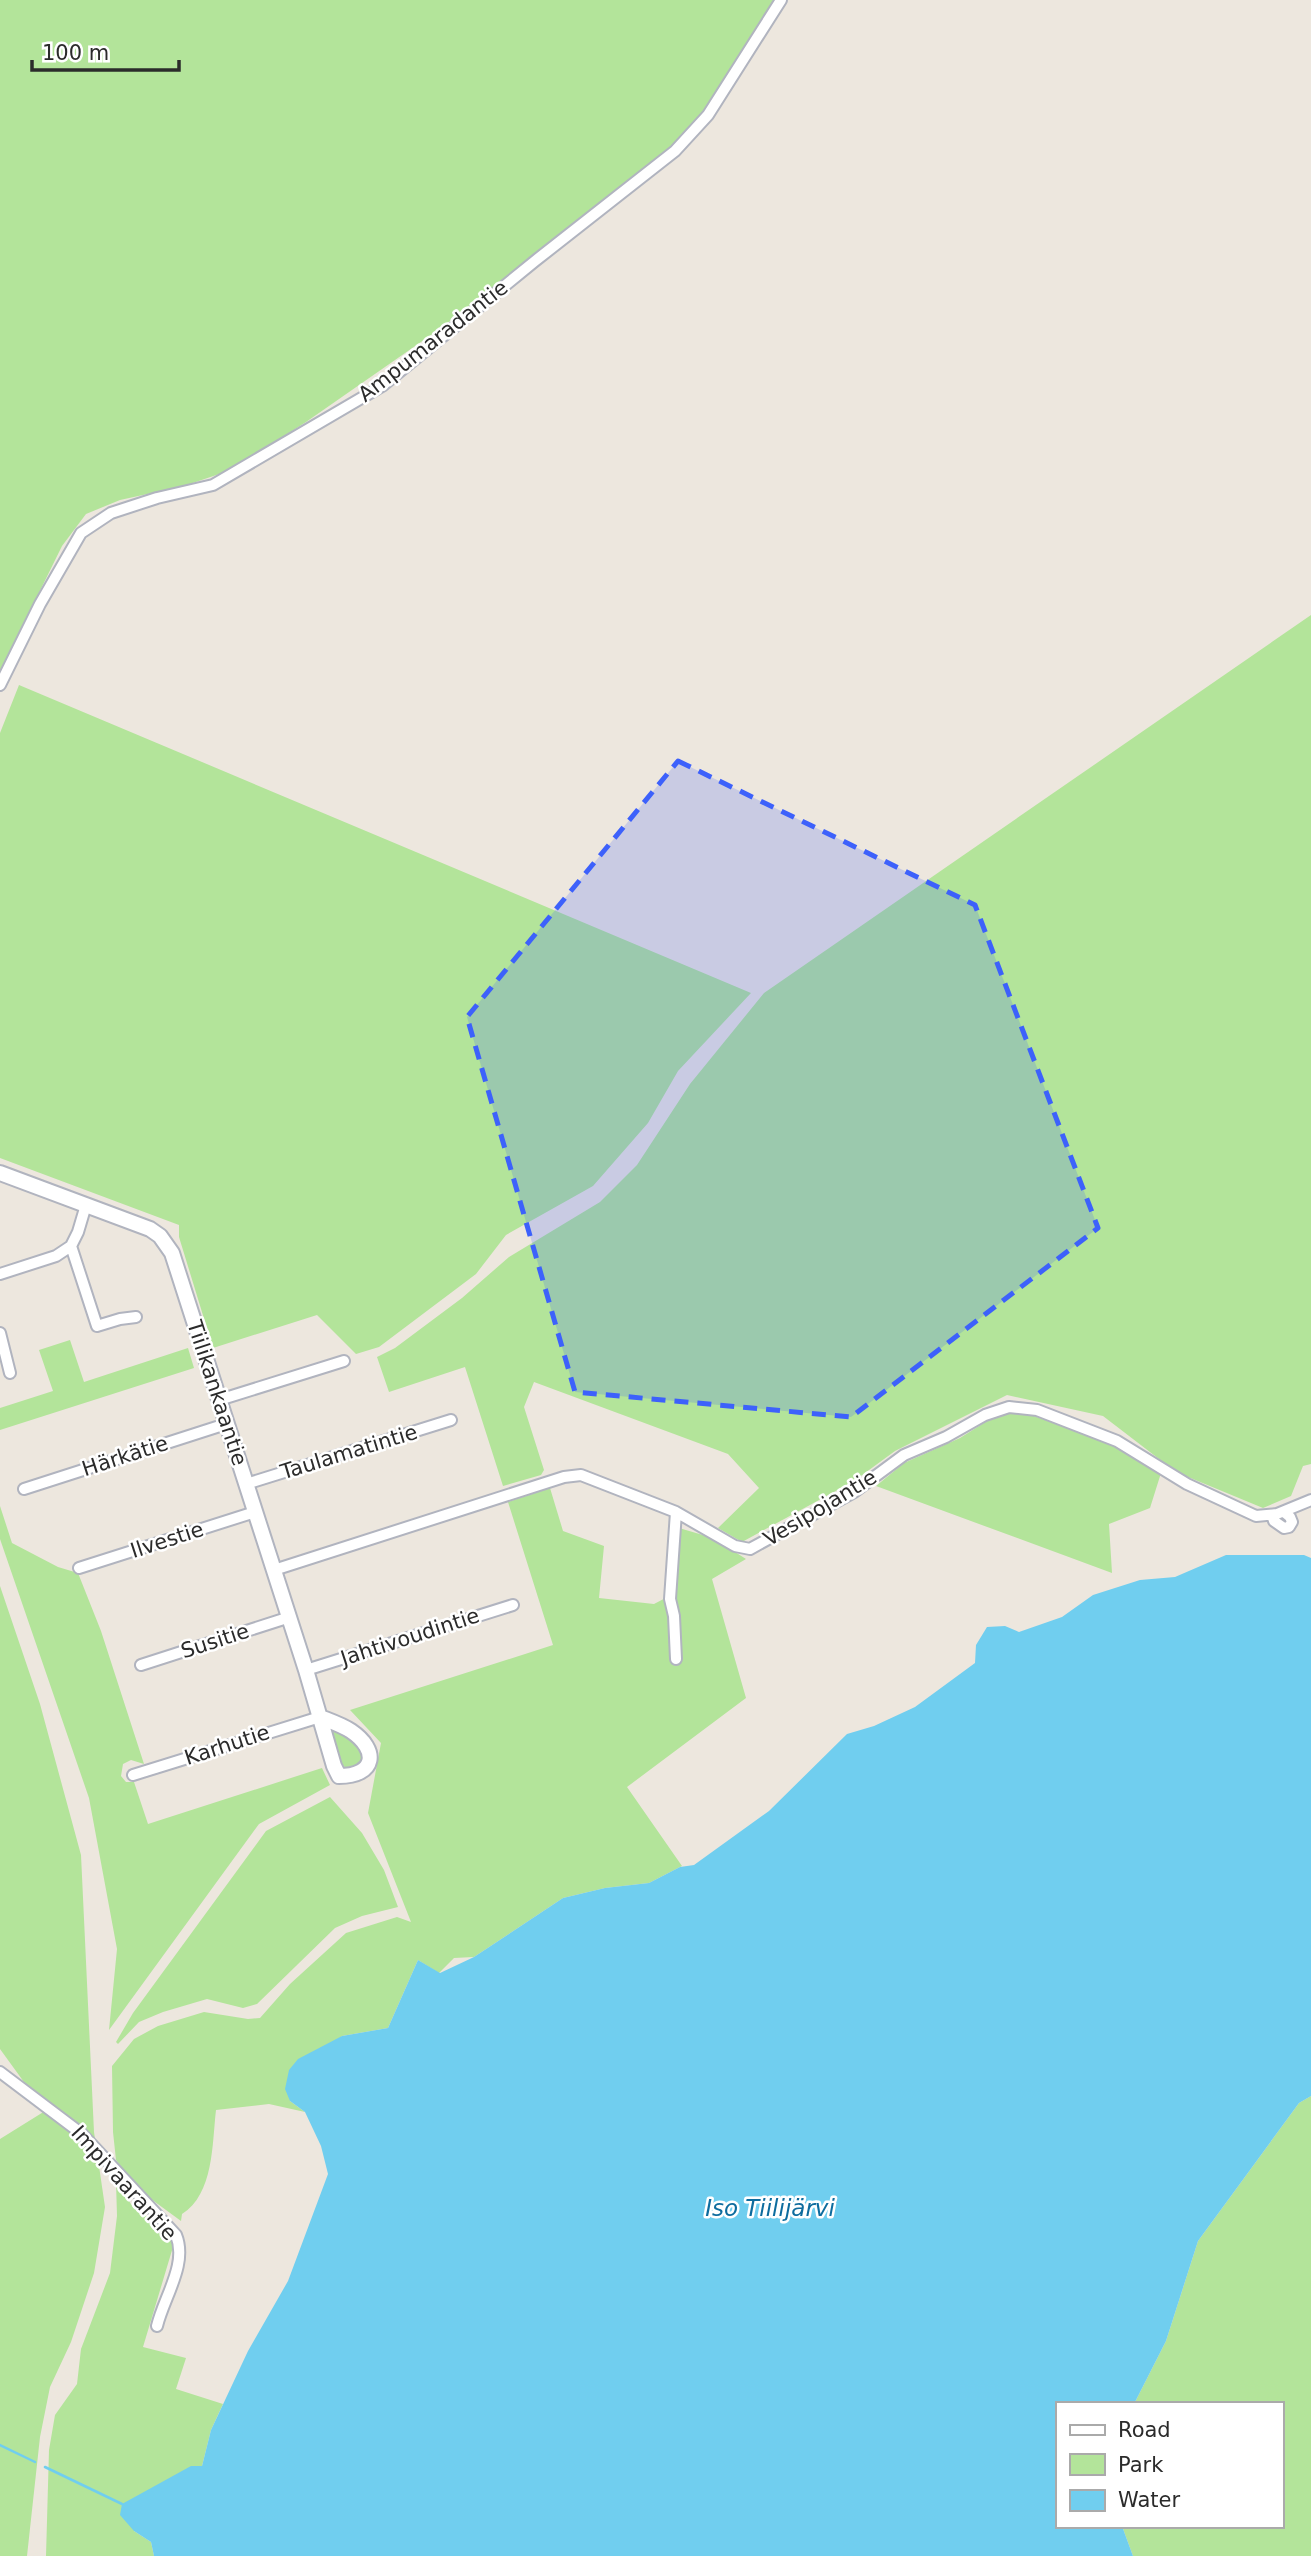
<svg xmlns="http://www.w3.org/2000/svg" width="1311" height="2556" font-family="'DejaVu Sans',sans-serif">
<rect width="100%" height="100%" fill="#ede7de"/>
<path fill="#b3e49a" d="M0 0H775L705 110 659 159 441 328 306 422 231 470 184 486 120 500 86 514 62 546 0 672Z
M1311 615V1464L1303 1466 1291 1496 1263 1508 1176 1472 1103 1416 1007 1395 895 1451 854 1481 742 1542 718 1528 759 1488 728 1454 534 1382 524 1407 544 1470 541 1475 503 1486 465 1367 389 1392 377 1357 395 1348 462 1298 509 1257 600 1202 637 1165 690 1084 764 993Z
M19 685 751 993 678 1071 648 1123 593 1186 506 1235 476 1274 379 1347 356 1354 317 1315 213 1348 179 1237V1225L0 1158V733Z
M70 1340 84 1382 188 1348 194 1368 0 1430V1408L53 1391 39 1350Z
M1017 1410 1115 1445 1161 1473 1150 1508 1109 1524 1112 1573 876 1486 904 1463 960 1438 995 1416Z
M550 1488 563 1531 604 1546 599 1598 654 1604 677 1592 679 1528 713 1538 746 1559 712 1579 746 1698 627 1787 682 1866 649 1883 605 1888 563 1898 474 1957 454 1958 439 1973 418 1960 388 2028 342 2036 290 2101 305 2112 269 2104 216 2110C212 2144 214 2194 182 2214L181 2221 140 2191 116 2160 113 2132 112 2066 134 2039 158 2026 204 2012 248 2019 260 2018 290 1984 346 1933 397 1917 411 1922 368 1813 381 1743 350 1710 553 1645 508 1502Z
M0 1506 12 1543 58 1567 78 1573 101 1631 144 1764 131 1760 123 1764 121 1776 126 1782H134L148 1824 322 1768 330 1785 259 1824 109 2030 117 1949 89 1798 0 1539Z
M0 1586 40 1704 81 1855 94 2132 105 2207 94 2273 71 2342 50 2387 40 2437 27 2556H0V2139L45 2111 0 2049Z
M329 1723 342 1730 364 1752V1763L349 1772C335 1759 333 1740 329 1723Z
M330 1797 362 1833 384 1870 398 1907 362 1916 335 1928 257 2004 243 2008 207 1999 163 2012 139 2022 118 2044 116 2042 133 2013 266 1831Z
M1311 2096V2556H1133L1122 2526H1281V2404H1134L1166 2341 1198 2241 1299 2103Z
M116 2182 133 2207 176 2237 143 2347 186 2358 176 2389 223 2404 211 2430 202 2466 134 2531 151 2542 154 2556H46L49 2450 55 2415 77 2384 81 2349 110 2273 117 2216Z"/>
<path fill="#70ceef" d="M1226 1555H1304L1311 1558V2096L1299 2103 1198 2241 1166 2341 1134 2404H1057V2526H1122L1133 2556H154L151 2542 134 2531 120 2515 122 2504 191 2466H202L211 2430 248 2351 288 2281 328 2174 321 2146 305 2112 290 2101 285 2089 289 2070 298 2059 342 2036 388 2028 418 1960 440 1973 474 1957 563 1898 605 1888 649 1883 680 1867 694 1865 769 1811 847 1734 874 1726 915 1707 975 1663 976 1645 987 1627 1005 1626 1019 1632 1062 1617 1093 1595 1140 1580 1175 1577Z"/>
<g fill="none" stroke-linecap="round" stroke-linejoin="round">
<path stroke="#70ceef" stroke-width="2.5" d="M0 2445 35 2462
M45 2467 122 2504"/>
<g stroke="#b1b4bf" stroke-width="14">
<path id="minor" d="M0 685 40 604 81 533 111 513 157 498 213 485 382 386 535 261 675 151 708 115 781 0
M86 1205 78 1232 71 1246 97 1326 120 1319 136 1317
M0 1274 56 1256 71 1246
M0 1333 10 1373
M219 1400 344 1361
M246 1484 451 1420
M24 1489 226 1424
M1272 1515 1274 1521 1284 1528 1289 1527 1292 1522 1290 1517 1284 1512
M79 1568 255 1512
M274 1570 564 1477 581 1475 676 1512 735 1546 750 1549 854 1492 904 1455 946 1437 985 1415 1009 1407 1037 1410 1117 1441 1187 1484 1256 1516 1277 1514 1311 1500
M676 1659 674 1616 670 1599 676 1512
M141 1665 290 1617
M306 1670 513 1605
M133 1775 320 1717
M0 2072 82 2134 176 2235C188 2264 164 2297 157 2326"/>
</g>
<g stroke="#b1b4bf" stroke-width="18">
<path id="tertiary" d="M0 1173 150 1229 160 1236 172 1253 306 1670 334 1766 339 1776C376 1776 379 1750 351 1731 342 1725 330 1721 320 1717"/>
</g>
<use href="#minor" stroke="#fff" stroke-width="10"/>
<use href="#tertiary" stroke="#fff" stroke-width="14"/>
</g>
<path fill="#3d61fb" fill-opacity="0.2" stroke="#3d61fb" stroke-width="5" stroke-dasharray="14 9" stroke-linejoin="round" d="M678 761 975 905 1098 1228 851 1417 575 1392 467 1017Z"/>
<g text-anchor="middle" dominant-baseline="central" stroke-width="5" stroke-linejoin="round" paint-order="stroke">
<g font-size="21" fill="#2b2b2b" stroke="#fff">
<text transform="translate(433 341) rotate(-38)">Ampumaradantie</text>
<text transform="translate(217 1393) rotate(72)">Tiilikankaantie</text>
<text transform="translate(349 1452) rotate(-17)">Taulamatintie</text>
<text transform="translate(125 1456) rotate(-18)">Härkätie</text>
<text transform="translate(820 1508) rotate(-31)">Vesipojantie</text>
<text transform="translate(167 1540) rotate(-18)">Ilvestie</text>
<text transform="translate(410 1637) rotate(-18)">Jahtivoudintie</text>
<text transform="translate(215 1641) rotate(-18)">Susitie</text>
<text transform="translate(227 1745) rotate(-18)">Karhutie</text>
<text transform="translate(124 2183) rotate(48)">Impivaarantie</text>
</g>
<g font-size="23" font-style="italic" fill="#0d6c9e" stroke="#fff">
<text x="770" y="2208">Iso Tiilijärvi</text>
</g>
</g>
<rect x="1056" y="2402" width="228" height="126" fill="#ffffff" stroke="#aaaaaa" stroke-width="2"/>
<rect x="1070" y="2425" width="35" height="10" fill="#ffffff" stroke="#aaaaaa" stroke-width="2"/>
<text x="1118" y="2437" font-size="21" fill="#2b2b2b">Road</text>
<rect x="1070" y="2454" width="35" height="21" fill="#b3e49a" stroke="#aaaaaa" stroke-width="2"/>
<text x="1118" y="2472" font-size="21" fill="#2b2b2b">Park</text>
<rect x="1070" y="2490" width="35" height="21" fill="#70ceef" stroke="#aaaaaa" stroke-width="2"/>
<text x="1118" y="2507" font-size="21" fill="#2b2b2b">Water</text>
<path d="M32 60v10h147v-10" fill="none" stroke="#2b2b2b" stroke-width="3.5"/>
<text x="42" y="60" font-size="21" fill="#2b2b2b" stroke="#ffffff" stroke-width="5" paint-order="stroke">100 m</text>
</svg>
